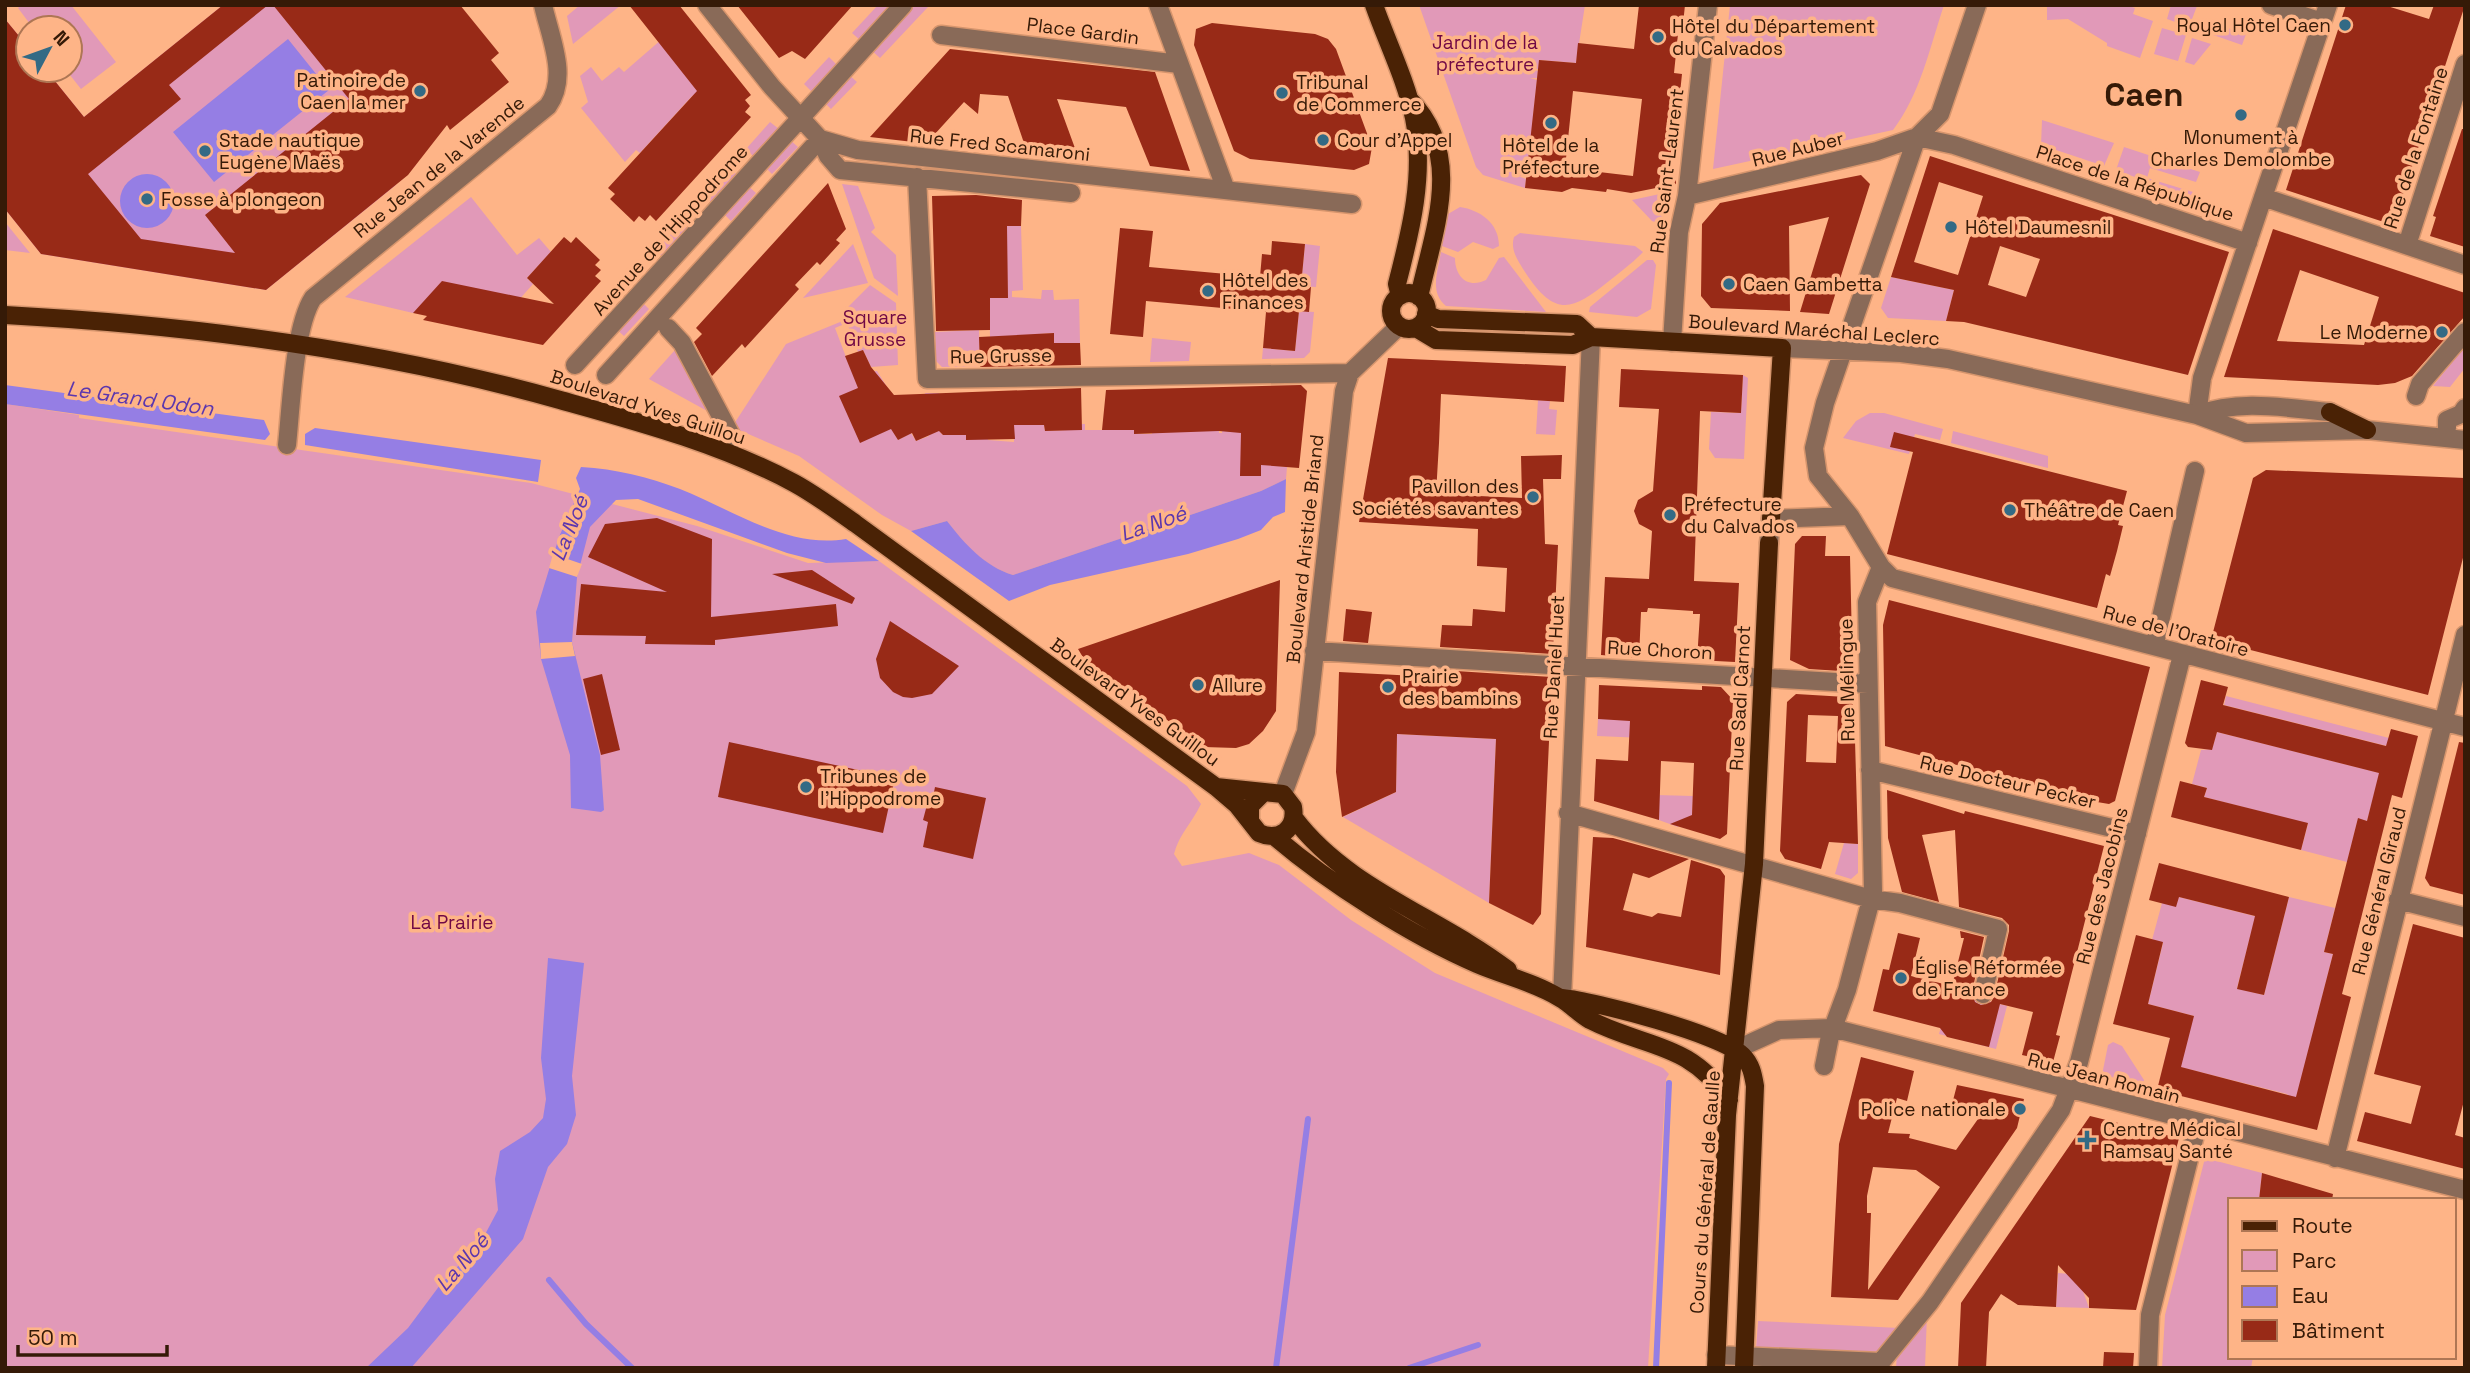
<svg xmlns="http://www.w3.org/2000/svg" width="2470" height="1373" font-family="'Space Grotesk',sans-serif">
<rect width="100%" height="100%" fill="#feb487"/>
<path fill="#e199b8" d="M21 5H71L116 62 81 89 66 70H70V28H33L18 8Z
M223 5H288L416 165 394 182 396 185 266 290 41 254 5 209V19L28 47V70H46L84 117Z
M580 5H621L573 44 567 16Z
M878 5H893L861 41 852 33Z
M910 5 928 7 880 58 870 49Z
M1419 5H1585L1576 63 1540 60 1538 69H1531L1538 71 1537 78H1530L1537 80 1528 167 1519 168 1527 170V176H1518L1526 179 1525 188 1483 175 1476 167Z
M1730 5H1944C1930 47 1920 95 1893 130L1713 169Z
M2047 5H2126L2135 8 2133 14 2153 21 2140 58 2107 46V43L2068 19 2047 20Z
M2171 5 2197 6 2189 27 2167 19Z
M2200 19 2246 34 2242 45 2196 29Z
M2162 28 2186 35 2178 61 2154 54Z
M2192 38 2211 44 2194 65 2185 62Z
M662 39 700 93 692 96 640 153 636 150 625 162 581 108 588 102 580 76 591 67 602 81 619 67 624 72Z
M829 57 837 65 812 92 804 84Z
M847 73 857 82 831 109 822 100Z
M2042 120 2114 143 2104 166 2041 145Z
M770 122 779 129 754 157 746 149Z
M788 138 798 147 772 174 763 165Z
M2124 147 2200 172 2196 182 2150 168 2147 178 2193 192 2191 198 2116 170Z
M730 168 738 176 713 204 705 196Z
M746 184 756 193 731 221 721 211Z
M842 184 858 186 875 228 871 232 896 255 898 296 874 278Z
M1669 192 1660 224 1652 221 1632 200Z
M471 197 517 255 539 238 551 252 527 278 533 284 517 302 413 313 345 297Z
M1460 207C1480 210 1499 223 1499 246L1493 249 1473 242 1458 252 1442 246 1448 214Z
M5 222 30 253 5 250Z
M681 223 689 230 664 258 656 250Z
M1007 226H1021L1023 290 1012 291V297L1041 299 1042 290H1053L1054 300 1079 299 1080 343H1054V333L1039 334V343L990 337 989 292Z
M1520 233 1635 246 1643 252C1633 263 1620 272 1609 281 1572 311 1555 318 1525 272 1518 261 1510 250 1514 237Z
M853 244 868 283 803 298Z
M1305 244 1320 246 1316 287 1301 286Z
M1441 252 1455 258C1455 277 1468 289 1486 280L1499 258 1504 257 1546 312 1446 306C1429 292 1438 271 1441 252Z
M1647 260H1653L1656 265 1651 309 1637 317 1589 312 1590 307Z
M1891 277 1954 290 1946 321 1888 318 1881 308Z
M870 285 896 303 898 365 871 367 863 350 858 352 847 323 835 328 849 365 867 372 877 371 892 395 890 426 898 440 911 433 916 441 929 436 925 393H939L940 432 943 435 988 428V440L1014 442 1013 392 1044 425 1045 431 1067 430V424H1085V430H1113L1134 422V434H1152V418L1219 427V433H1222L1223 423 1251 422 1261 476V464L1287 467 1286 479 1261 491 1013 575C984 566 965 545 947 521L911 531 882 515 799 456 732 427 786 344 850 318 847 308Z
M640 300 649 309 624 336 614 327Z
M1299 311 1314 312 1310 352 1304 358 1262 359 1263 348 1295 351Z
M979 330 980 366 942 367 936 361 935 332Z
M1152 338 1191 342 1189 361 1150 362Z
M2465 346V368L2450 387 2433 386Z
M675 350 709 412 649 379Z
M1743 375 1748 378 1744 459 1715 458 1709 449 1711 412 1741 413Z
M1538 400 1550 401 1549 409 1557 410 1555 435 1536 434Z
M5 404 79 415V418L531 483 697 526 808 563 879 561 1187 786 1201 804C1192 823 1179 834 1174 854L1182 866 1249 853 1279 865 1351 920 1435 973 1663 1068 1669 1074 1666 1079 1648 1368H5Z
M1870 413H1884L1943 429 1940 440 1915 434 1909 454 1843 438 1856 421Z
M1953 431 2048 456V468L1951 443Z
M2226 696 2389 738 2387 746 2224 705Z
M1645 716 1644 738 1597 736 1598 719Z
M2217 732 2380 773 2367 821 2358 819 2347 862 2301 850 2308 824 2204 797 2207 788 2192 784 2201 750 2212 749Z
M1397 734 1496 739 1489 903 1343 817 1396 792Z
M1656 795 1693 796 1692 819H1682L1678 827 1656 819Z
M1844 843 1858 844V873L1851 879 1835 874Z
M2179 897 2262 918 2253 926 2237 988 2264 995 2289 897 2335 908 2324 952 2333 954 2295 1104 2287 1094 2164 1063 2170 1038 2194 1016 2148 1004 2163 943 2152 940 2162 903Z
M1951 991 2007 1006 1996 1049 1939 1034Z
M2113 1042 2122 1046 2144 1080 2143 1084 2102 1075 2108 1045Z
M2205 1158 2262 1173 2259 1200H2230V1357H2253L2251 1368H2162L2165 1315Z
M2058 1273 2083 1275 2082 1288 2089 1308 2056 1307Z
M1927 1314 1925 1368H1896L1897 1354Z
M1758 1321 1899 1328 1877 1354 1756 1349Z"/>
<path fill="#957ee4" d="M288 39 329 90 214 182 173 132Z
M120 201a27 27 0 1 1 54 0a27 27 0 1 1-54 0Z
M5 385 264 420 270 434 265 440 5 404Z
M315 428 541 460 538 482 305 445V434Z
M581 467C616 469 648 477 680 489 733 510 788 549 846 539L879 561 826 563 787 553 638 499 616 500 590 527 577 577 572 642 600 755 604 810 601 812 571 808 570 755 541 659 536 612 559 537 580 489 576 478Z
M1286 479 1285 512 1273 517 1261 530 1238 539 1188 554 1050 585 1009 601 911 531 947 521C965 544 984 566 1013 575L1261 491Z
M548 958 584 963 572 1076 576 1115 567 1144 548 1167 523 1239 411 1368H366L408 1328 440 1285 481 1242 498 1210 495 1179 500 1151 530 1132 543 1118 546 1099 541 1058Z"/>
<path fill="#feb487" d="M553 554 582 564 577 577 549 568Z
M572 642 575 656 541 659 540 643Z"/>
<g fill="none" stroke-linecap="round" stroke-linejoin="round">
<path stroke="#957ee4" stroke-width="6" d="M549 1280 586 1324 632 1368
M1276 1368 1308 1119
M1409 1368 1478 1345
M1656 1368 1669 1083"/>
</g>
<path fill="#982a17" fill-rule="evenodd" d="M223 5H268L169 85 181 99 88 174 141 239 235 253 205 215 349 99 273 5H460L499 53 491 60 509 82 450 130 447 125 408 175 266 290 41 254 5 209V19L28 47V70H46L84 117Z
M629 5H679L751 95 745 100 750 106 745 112 751 117 656 221 650 215 645 221 639 216 634 222 610 199 615 194 608 188 697 91Z
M737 5H853L805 59 792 51 779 58Z
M1639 5H1685L1683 24H1679L1674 73 1682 74 1671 179 1676 180V184L1631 193 1607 189 1606 192 1572 188 1562 192 1525 188 1539 60 1576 63 1578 43 1634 49ZM1573 91 1642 99 1633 176 1565 168Z
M2346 5H2384L2429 19 2434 5H2465L2393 225 2286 190Z
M1212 23 1315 34 1328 39 1336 49 1372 147 1369 164 1354 170 1250 159 1234 151 1194 45 1196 29Z
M950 49 1155 72 1190 171 1150 166 1126 107 1057 99 1076 151 1025 146 1008 96 980 94 978 114 964 102 934 135H929L922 143 870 137Z
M2462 129H2465V247L2430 236 2436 217 2433 216Z
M1930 156 2229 252 2188 375 1964 322 1946 321 1954 290 1891 277ZM1939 182 1983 196 1958 275 1914 262ZM2000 246 2040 259 2026 297 1988 285Z
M1861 175 1870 184 1829 314 1800 312 1829 217 1789 226 1790 311 1711 308 1701 296 1702 224 1720 203Z
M828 183 846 229 836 240 840 243 820 265 817 262 795 285 799 289 745 348 742 344 712 376 694 342 702 334 696 328Z
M976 195 1022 200 1021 226H1007L1008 298H990V330L936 331 932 196Z
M1120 228 1153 231 1149 267 1260 277 1262 254 1271 255 1272 241 1305 244 1301 286 1311 287 1309 312 1299 311 1295 351 1263 348 1266 312 1146 301 1143 337 1110 334Z
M2273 229 2465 293V316L2412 376 2395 383 2378 385 2224 377ZM2300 270 2379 297 2364 345 2277 341Z
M564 237 571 243 576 237 600 260 595 265 601 270 595 276 601 281 543 345 423 320 427 316 413 313 442 281 554 304 527 278Z
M1054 333V343H1080L1081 365 980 367 979 337Z
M863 350 871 367 894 395 1081 388 1082 430 1045 431 1044 425H1014L1015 439 966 440V435H943L939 431 916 441 912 433 898 440 891 429 860 443 839 396 858 388 845 356Z
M1388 358 1566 366 1564 402 1441 394 1439 443 1436 494 1522 498 1521 456 1562 455 1561 479H1543L1545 544 1558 545 1553 654 1440 647 1442 625 1472 626 1473 609 1505 612 1507 568 1477 566 1478 529 1359 522Z
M1621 369 1743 375 1741 413 1700 411 1694 581 1739 583 1735 662 1697 660 1700 614H1693V611L1648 608 1647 612H1641L1639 658 1601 655 1605 577 1649 579 1652 531 1639 524 1634 511 1638 500 1653 491 1659 409 1619 407Z
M1301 385 1307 391 1299 468 1261 465V476H1240L1241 433 1219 431 1134 434V430H1102L1106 390Z
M1894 432 2127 491 2118 525 2123 526 2117 551 2110 576 2106 574 2097 608 1887 554 1913 452 1890 447Z
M2266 470 2465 478V550L2428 695 2211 640 2253 478Z
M657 518 712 539 711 617 836 604 838 626 715 640V645L645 644 646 636 576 635 581 584 667 592 588 557 605 524Z
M1802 536H1826L1825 556H1850L1852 643 1856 644 1857 652 1852 664 1841 671 1809 669 1790 660 1795 544Z
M812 570 855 598 852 604 772 574Z
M1280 580 1276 711 1263 731 1249 744 1236 748 1204 747 1084 659 1078 649Z
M1889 600 2150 667 2115 801 2109 804 2097 802 1885 746 1883 625Z
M1346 609 1372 612 1368 643 1343 641Z
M890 621 959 666 932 694 912 698 903 697 893 692 880 678 876 659Z
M1456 671 1552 677 1541 914 1533 925 1489 903 1496 739 1397 734 1396 792 1342 817 1336 772 1339 672 1455 678Z
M602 674 620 750 601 755 583 679Z
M2201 680 2228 687 2223 705 2386 746 2391 729 2418 736 2402 798 2392 795 2342 994 2351 997 2317 1130 2157 1090 2170 1038 2113 1024 2136 935 2163 942 2148 1004 2194 1016 2181 1067 2296 1097 2333 954 2324 952 2338 897 2358 818 2367 821 2379 773 2217 732 2212 750 2188 747 2185 743Z
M1599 685 1702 690V686L1721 687 1733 700 1727 834 1720 839 1670 824 1692 815 1694 763 1661 761 1659 820 1594 801 1596 759 1628 761 1630 721 1598 719Z
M1796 694 1846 697 1854 706 1858 844 1829 842 1821 869 1785 859 1780 851 1787 702ZM1808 715 1838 716 1836 763 1806 762Z
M729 742 895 778 883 833 718 797Z
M2459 742 2465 743V895L2430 886 2425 878Z
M2180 781 2207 788 2204 797 2308 823 2301 850 2171 817Z
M935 787 986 798 973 859 923 847 928 822 923 820 928 801 932 802Z
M1887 790 1964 814 1965 811 2104 846 2056 1035 2060 1036 2053 1062 2022 1055 2033 1012 2000 1004 1989 1047 1947 1037 1940 1028 1873 1011 1883 969 1889 970 1898 933 1920 938 1911 976 1952 986 1964 938H1961L1960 931 1984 937 1972 992 1975 1002 1981 1005 1991 1002 1994 997 2009 931V925L2002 918 1959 907 1955 830 1922 835 1939 902 1902 892 1888 838Z
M1593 837 1613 838 1689 859 1649 878 1633 873 1623 910 1652 917 1658 913 1681 917 1691 860 1720 869 1725 876 1720 975 1586 947Z
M2159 863 2289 897 2264 995 2237 989 2255 916 2179 897 2176 907 2149 900Z
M2413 924 2465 938V1097L2455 1135 2465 1138V1169L2357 1141 2365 1112 2411 1124 2421 1086 2374 1074Z
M1861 1057 1914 1071 1907 1101 1897 1098 1888 1133 1910 1134 1909 1138 1956 1150 1978 1119 1950 1112 1957 1085 2024 1099 2017 1128 1898 1300 1831 1297 1839 1144ZM1873 1167 1916 1170 1940 1187 1868 1290 1871 1213H1867V1196Z
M2090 1116 2179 1138 2136 1310 2089 1308V1298L2058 1265 2056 1307 2018 1305 2001 1294 1989 1312 1986 1368H1958L1961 1303Z
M2262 1173 2333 1194 2332 1200H2259Z
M2104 1352 2134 1353 2133 1368H2103Z"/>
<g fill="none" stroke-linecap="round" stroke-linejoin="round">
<g stroke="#d6956d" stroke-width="21">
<path id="minor" d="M707 5 772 87 820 139 858 150 1352 204
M1158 5 1226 190
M1977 5 1940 114 1917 137 1825 403 1814 448 1818 476 1850 516 1881 567 1892 578 2465 727
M2271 5 2322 22
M941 35 1179 64
M806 112 903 5
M1917 137 1954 145 2248 243
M820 139 828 156 840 170 1071 193
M917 177 927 379 1350 373
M1687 196 1877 151 1917 137
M2263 197 2465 265
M2407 245 2465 64
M668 328 682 343 733 439
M1672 342 1679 232 1687 196 1708 5
M1782 348 1901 353 1948 359 2197 415 2246 433 2367 430 2465 440
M575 365 796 123
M606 375 820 139
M2416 396 2420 384 2465 332
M2197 415 2202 378 2328 5
M2197 415C2240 399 2285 408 2330 412
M2447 428V420L2461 414 2465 408
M287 445C291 408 294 327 313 298L548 106C569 77 550 37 543 5
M1769 543 1771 519 1850 516
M2156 639 2195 471
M1314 651 1868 684
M1870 770 2137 834
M1283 794 1306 732 1344 391 1350 373 1399 326
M1568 813 1871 899 1900 903 1998 929 1983 994
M2398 900 2465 917
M1562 998 1591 337
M1735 1050 1779 1030 1832 1028 2465 1190
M1824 1066 1830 1036 1847 990 1873 892 1867 602 1881 567
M2335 1158 2465 635
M1716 1355 1881 1362
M1881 1362 1930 1302 2061 1110 2079 1062 2182 655
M2148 1368 2150 1315 2198 1123"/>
</g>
<g stroke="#d6956d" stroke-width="21">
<path id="major" d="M1374 5C1387 42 1406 80 1414 118 1425 174 1411 230 1397 284L1400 296
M1409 99C1465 155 1434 229 1419 297
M1391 311a18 18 0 1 1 36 0a18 18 0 1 1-36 0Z
M1426 314 1438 319 1577 324 1591 337
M5 315C192 325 379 349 560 400 639 422 721 444 794 483 816 495 836 510 856 524L1216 787 1237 805 1259 833C1279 842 1297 829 1293 807L1283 794 1264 792 1250 806V820
M1416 328 1436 340 1573 345 1591 337 1782 348 1771 519
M2330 412 2367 430
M1216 787 1264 792
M1294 818C1347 889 1439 917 1508 970
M1275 837C1329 883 1412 936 1477 964 1505 976 1534 982 1560 998 1571 1004 1579 1014 1590 1020 1647 1049 1688 1041 1729 1100
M1562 998C1594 1001 1722 1034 1743 1056 1751 1064 1753 1074 1755 1086L1744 1368
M1716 1368 1727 1115 1754 864 1769 543"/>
</g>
<use href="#minor" stroke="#896a58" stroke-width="18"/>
<use href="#major" stroke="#4a2205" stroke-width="18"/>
</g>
<g fill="#336a85" stroke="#feb487" stroke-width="2.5">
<circle cx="2345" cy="25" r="7"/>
<circle cx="1658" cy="37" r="7"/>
<circle cx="420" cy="91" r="7"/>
<circle cx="1282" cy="93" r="7"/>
<circle cx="2241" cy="115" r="7"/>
<circle cx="1551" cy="123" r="7"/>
<circle cx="1323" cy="140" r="7"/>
<circle cx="205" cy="151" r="7"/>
<circle cx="147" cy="199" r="7"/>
<circle cx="1951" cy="227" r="7"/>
<circle cx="1729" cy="284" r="7"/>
<circle cx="1208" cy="291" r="7"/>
<circle cx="2442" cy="332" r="7"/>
<circle cx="1533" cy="497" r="7"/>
<circle cx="2010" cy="510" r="7"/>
<circle cx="1670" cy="515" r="7"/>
<circle cx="1198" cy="685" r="7"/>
<circle cx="1388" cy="687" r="7"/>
<circle cx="806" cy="787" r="7"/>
<circle cx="1901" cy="978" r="7"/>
<circle cx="2020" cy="1109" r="7"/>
<path d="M2083.5 1129.5h7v7h7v7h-7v7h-7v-7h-7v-7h7z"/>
</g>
<g text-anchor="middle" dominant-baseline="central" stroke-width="7" stroke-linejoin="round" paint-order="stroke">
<g font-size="19" fill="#351a07" stroke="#feb487" text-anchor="start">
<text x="2331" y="25" text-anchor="end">Royal Hôtel Caen</text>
<text x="1672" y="26">Hôtel du Département<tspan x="1672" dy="22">du Calvados</tspan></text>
<text x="406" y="80" text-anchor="end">Patinoire de<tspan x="406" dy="22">Caen la mer</tspan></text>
<text x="1296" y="82">Tribunal<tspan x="1296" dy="22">de Commerce</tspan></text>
<text x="2241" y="137" text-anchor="middle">Monument à<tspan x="2241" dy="22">Charles Demolombe</tspan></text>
<text x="219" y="140">Stade nautique<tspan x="219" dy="22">Eugène Maës</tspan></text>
<text x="1337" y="140">Cour d'Appel</text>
<text x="1551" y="145" text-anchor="middle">Hôtel de la<tspan x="1551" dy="22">Préfecture</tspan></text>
<text x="161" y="199">Fosse à plongeon</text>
<text x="1965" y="227">Hôtel Daumesnil</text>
<text x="1222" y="280">Hôtel des<tspan x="1222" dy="22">Finances</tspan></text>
<text x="1743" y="284">Caen Gambetta</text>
<text x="2428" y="332" text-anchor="end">Le Moderne</text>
<text x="1519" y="486" text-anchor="end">Pavillon des<tspan x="1519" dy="22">Sociétés savantes</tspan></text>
<text x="1684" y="504">Préfecture<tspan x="1684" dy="22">du Calvados</tspan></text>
<text x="2024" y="510">Théâtre de Caen</text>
<text x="1402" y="676">Prairie<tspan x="1402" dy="22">des bambins</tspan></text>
<text x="1212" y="685">Allure</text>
<text x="820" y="776">Tribunes de<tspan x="820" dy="22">l'Hippodrome</tspan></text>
<text x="1915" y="967">Église Réformée<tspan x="1915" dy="22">de France</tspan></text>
<text x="2006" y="1109" text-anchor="end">Police nationale</text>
<text x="2103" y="1129">Centre Médical<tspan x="2103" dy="22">Ramsay Santé</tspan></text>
</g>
<g font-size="19" fill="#351a07" stroke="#feb487">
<text transform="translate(1083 31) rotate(7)">Place Gardin</text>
<text transform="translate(1000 145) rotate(6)">Rue Fred Scamaroni</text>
<text transform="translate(2416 148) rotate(-72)">Rue de la Fontaine</text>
<text transform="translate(1798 149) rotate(-14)">Rue Auber</text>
<text transform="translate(439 167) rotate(-39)">Rue Jean de la Varende</text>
<text transform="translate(1667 171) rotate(-83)">Rue Saint-Laurent</text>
<text transform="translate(2135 183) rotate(18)">Place de la République</text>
<text transform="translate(670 230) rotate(-48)">Avenue de l'Hippodrome</text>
<text transform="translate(1814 330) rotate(4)">Boulevard Maréchal Leclerc</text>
<text transform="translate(1001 356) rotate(-1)">Rue Grusse</text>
<text transform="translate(648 407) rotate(18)">Boulevard Yves Guillou</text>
<text transform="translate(1305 549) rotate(-84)">Boulevard Aristide Briand</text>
<text transform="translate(2176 631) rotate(15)">Rue de l'Oratoire</text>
<text transform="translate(1660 650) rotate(3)">Rue Choron</text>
<text transform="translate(1554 667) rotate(-87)">Rue Daniel Huet</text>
<text transform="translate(1847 680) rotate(-91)">Rue Mélingue</text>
<text transform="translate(1740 698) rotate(-87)">Rue Sadi Carnot</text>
<text transform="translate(1135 702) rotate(36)">Boulevard Yves Guillou</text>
<text transform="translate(2008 782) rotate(13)">Rue Docteur Pecker</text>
<text transform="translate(2102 886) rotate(-76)">Rue des Jacobins</text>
<text transform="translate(2379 891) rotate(-76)">Rue Général Giraud</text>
<text transform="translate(2104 1078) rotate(14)">Rue Jean Romain</text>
<text transform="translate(1705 1192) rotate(-86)">Cours du Général de Gaulle</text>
</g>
<g font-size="19" fill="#700845" stroke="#feb487">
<text x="1485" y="42">Jardin de la<tspan x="1485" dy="22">préfecture</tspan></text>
<text x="875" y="317">Square<tspan x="875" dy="22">Grusse</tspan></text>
<text x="452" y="922">La Prairie</text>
</g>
<g font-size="21" font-style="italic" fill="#5c37ae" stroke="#feb487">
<text transform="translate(140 398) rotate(8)">Le Grand Odon</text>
<text transform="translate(1153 523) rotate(-19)">La Noé</text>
<text transform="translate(569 528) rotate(-68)">La Noé</text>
<text transform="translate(462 1262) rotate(-49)">La Noé</text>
</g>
<g font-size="33" font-weight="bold" fill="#351a07" stroke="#feb487">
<text x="2144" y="95">Caen</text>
</g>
</g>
<rect width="2470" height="1373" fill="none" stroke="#351a07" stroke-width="14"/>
<rect x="2228" y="1198" width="228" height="161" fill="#feb487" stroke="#ae7654" stroke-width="2"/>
<rect x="2242" y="1221" width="35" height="10" fill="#4a2205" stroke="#ae7654" stroke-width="2"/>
<text x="2292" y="1233" font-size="21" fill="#351a07">Route</text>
<rect x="2242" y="1250" width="35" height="21" fill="#e199b8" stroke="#ae7654" stroke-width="2"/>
<text x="2292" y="1268" font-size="21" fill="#351a07">Parc</text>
<rect x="2242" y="1286" width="35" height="21" fill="#957ee4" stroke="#ae7654" stroke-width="2"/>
<text x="2292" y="1303" font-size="21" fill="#351a07">Eau</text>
<rect x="2242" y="1320" width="35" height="21" fill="#982a17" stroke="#ae7654" stroke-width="2"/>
<text x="2292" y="1338" font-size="21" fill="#351a07">Bâtiment</text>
<g transform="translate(49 49) rotate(49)"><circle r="33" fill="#feb487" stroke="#ae7654" stroke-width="2"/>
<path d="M0-5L12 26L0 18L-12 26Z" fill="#336a85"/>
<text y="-10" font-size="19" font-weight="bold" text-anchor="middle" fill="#351a07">N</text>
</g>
<path d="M18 1345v10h149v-10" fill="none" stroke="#351a07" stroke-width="3.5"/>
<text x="28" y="1345" font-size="21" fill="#351a07" stroke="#feb487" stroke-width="5" paint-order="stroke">50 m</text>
</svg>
